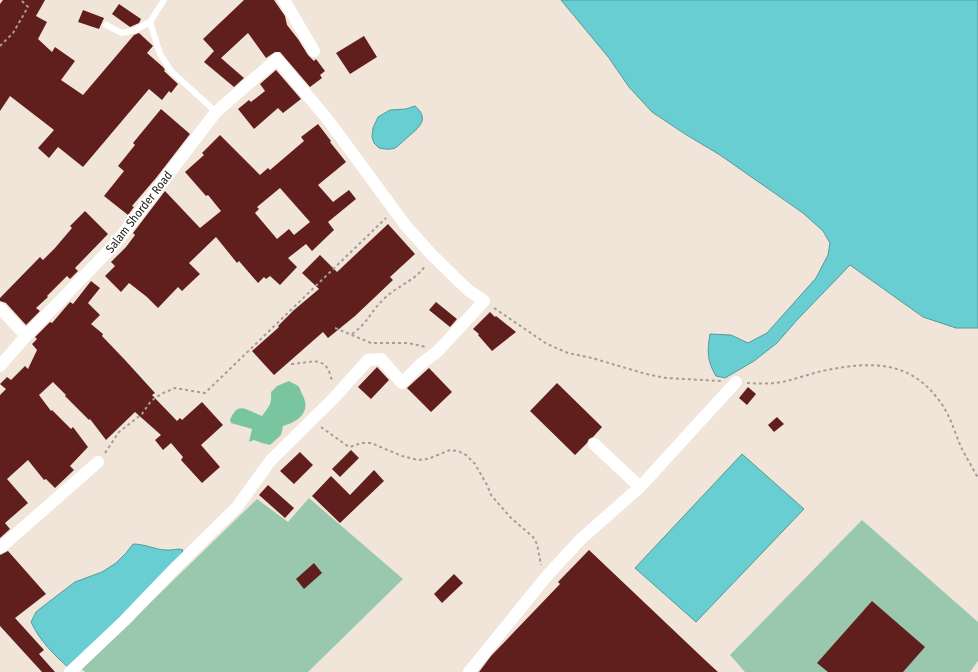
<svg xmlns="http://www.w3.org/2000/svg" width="978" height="672" font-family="'Fira Sans Condensed',sans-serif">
<rect width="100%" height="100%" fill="#f1e5d9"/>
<path fill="#99c8af" d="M309 498 403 579 308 672H85L82 669 257 499 288 522Z
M862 520 978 622V661L970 672H745L730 655Z"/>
<path fill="#78c59f" d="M289 381C291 383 296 384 298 386 300 388 301 392 302 394 312 411 299 422 283 426L281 435 270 445 262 443 254 440 249 442 252 429 231 423 230 420C238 400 246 410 262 416 269 406 272 405 271 392L277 386Z"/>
<path fill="#69ced1" stroke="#559a9b" d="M561 0H978V328H956L923 317 850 265 797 320 777 343 754 361 725 378 716 376C707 361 707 351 710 334L731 335 748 343 767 333 816 278 828 255 830 243 823 231 803 213 720 155 685 134 652 112 629 87 609 58Z
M415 106C429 118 421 126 409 136 405 139 400 145 395 148 390 150 384 149 379 148L374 143 372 137 373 128 378 117 390 110 406 109Z
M742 454 804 509 696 622 635 568Z
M133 544C147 544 157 551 170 550 175 550 178 548 183 550L181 555 144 594 69 668C54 655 40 641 31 622L36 612 46 604 75 582 102 572 116 563 126 553Z"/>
<path fill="#601f1d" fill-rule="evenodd" d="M3 0H45L36 16 47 22 38 39 52 52 55 47 75 61 61 80 83 95 134 35 139 33 152 45 153 46 147 53 163 67 165 70 164 71 178 84 171 93 169 91 162 100 149 89 83 167 58 147 49 158 38 148 54 130 10 96 0 111V4Z
M244 0H274L285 16 287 25 298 39 308 55 314 61 316 59 325 71 320 75 322 78 310 87 280 52H275L266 58 248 33 221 58 244 78 234 87 204 62 214 51 203 39Z
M119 4 141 19 139 23 130 27 112 14Z
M83 10 104 18 99 29 78 22Z
M364 36 377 57 350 74 336 53Z
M276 70 301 99 283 113 278 108 254 129 238 109 249 100 251 102 265 91 260 84Z
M161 109 190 134 156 178 132 206 134 207 128 215 104 196 124 171 118 166 135 145 133 143Z
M318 124 331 141 330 142 346 162 318 185 333 202 349 190 356 199 328 222 334 230 312 251 306 244 288 258 297 267 280 285 270 276 266 279 264 277 258 283 239 261 237 263 216 237 189 263 200 274 182 291 178 287 158 308 147 297 129 283 121 292 105 276 115 266 111 262 126 247 135 235 133 233 165 191 200 228 221 211 208 195 206 196 185 172 204 155 202 153 220 135 260 175 268 168 270 170 304 141 301 137ZM280 188 310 222 294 235 289 229 277 239 255 213 259 209 257 207Z
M85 211 108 234 75 268 78 271 70 279 67 276 47 296 48 297 36 308 40 311 26 325 6 303 0 301V298L40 257 43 260 55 248 72 228 70 226Z
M388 224 415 254 390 277 393 280 355 316 328 338 323 332 274 375 252 351 279 327 278 326 294 310 319 289 302 273 320 255 337 272Z
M91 281 100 288 88 303 100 315 91 324 103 334 102 336 125 360 155 393 152 395 177 421 180 418 182 420 202 402 223 425 201 445 220 467 202 483 181 460 183 457 171 443 163 450 155 440 161 435 135 412 106 440 90 419 89 420 65 396 66 395 53 382 39 395 51 411 52 410 71 429 73 427 88 447 70 466 74 470 55 488 46 479 44 480 28 460 7 479 28 503 5 523 10 529 0 538V395L6 389 0 384 7 377 11 380 25 366 28 369 37 350 32 344 37 339 35 337 50 322 52 323 70 302 73 304Z
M436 302 457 319 450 327 429 310Z
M490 312 495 317 496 316 516 332 492 351 478 335 479 334 473 329Z
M377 367 389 380 371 399 358 387Z
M429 368 452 392 431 412 407 388Z
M557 383 602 427 593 437 589 439 587 443 575 455 530 411Z
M748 387 756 394 747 405 739 398Z
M777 417 784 424 774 432 768 425Z
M351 450 359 458 340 477 332 469Z
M300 452 313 465 294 484 280 471Z
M374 470 384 481 340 523 312 496 331 476 350 495Z
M268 485 294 508 285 518 259 495Z
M589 550 706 661 718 672H479L491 656 560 584 558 582Z
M8 551 46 594 15 618 44 650 39 654 55 672H42L0 626V555Z
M314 563 322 573 304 589 296 579Z
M454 574 463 583 442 603 434 594Z
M872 601 925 647 903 672H828L817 663Z"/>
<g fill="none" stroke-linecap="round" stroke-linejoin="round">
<path stroke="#a69d94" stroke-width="2" stroke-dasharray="3 3" stroke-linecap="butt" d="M0 46 13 33 28 7 21 0
M494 308 547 344 568 353 592 358 646 374 666 378 721 381
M335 328 371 343H408L426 347
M352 334C368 323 370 312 383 300 397 285 413 283 426 265
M291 364C312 363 327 353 332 382
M747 383C760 384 774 384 787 381 798 378 810 374 822 371 872 361 912 359 943 406 952 420 956 437 963 451 968 460 973 469 978 478
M321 427 346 445 350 447 361 443H371L402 456 418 460 428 459 450 450 458 451 466 455 475 464 487 485 491 495 511 518 533 537 537 544 541 565
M105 453 119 432 142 414 151 401 161 394 175 388 205 393 386 218"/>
<path stroke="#fff" stroke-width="6" d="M150 22 160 54 171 71 216 112
M106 25 122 33 135 30 150 22 164 0"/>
<path stroke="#fff" stroke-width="12" d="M284 0 314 51
M0 308 26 336
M0 366 26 336 116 243 216 112 277 59 328 120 406 226 432 255 468 290 484 301 438 351 421 364 402 383 381 359 368 360 333 399 271 460 237 507 175 568 124 621 70 672
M594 444 640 487
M0 548 98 462
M469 672 546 577 581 539 640 487 736 382"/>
</g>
<g text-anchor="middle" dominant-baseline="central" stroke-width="4" stroke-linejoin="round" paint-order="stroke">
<g font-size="12" fill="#25211c" stroke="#fff">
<text transform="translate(139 212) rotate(-52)">Salam Shorder Road</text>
</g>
</g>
</svg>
